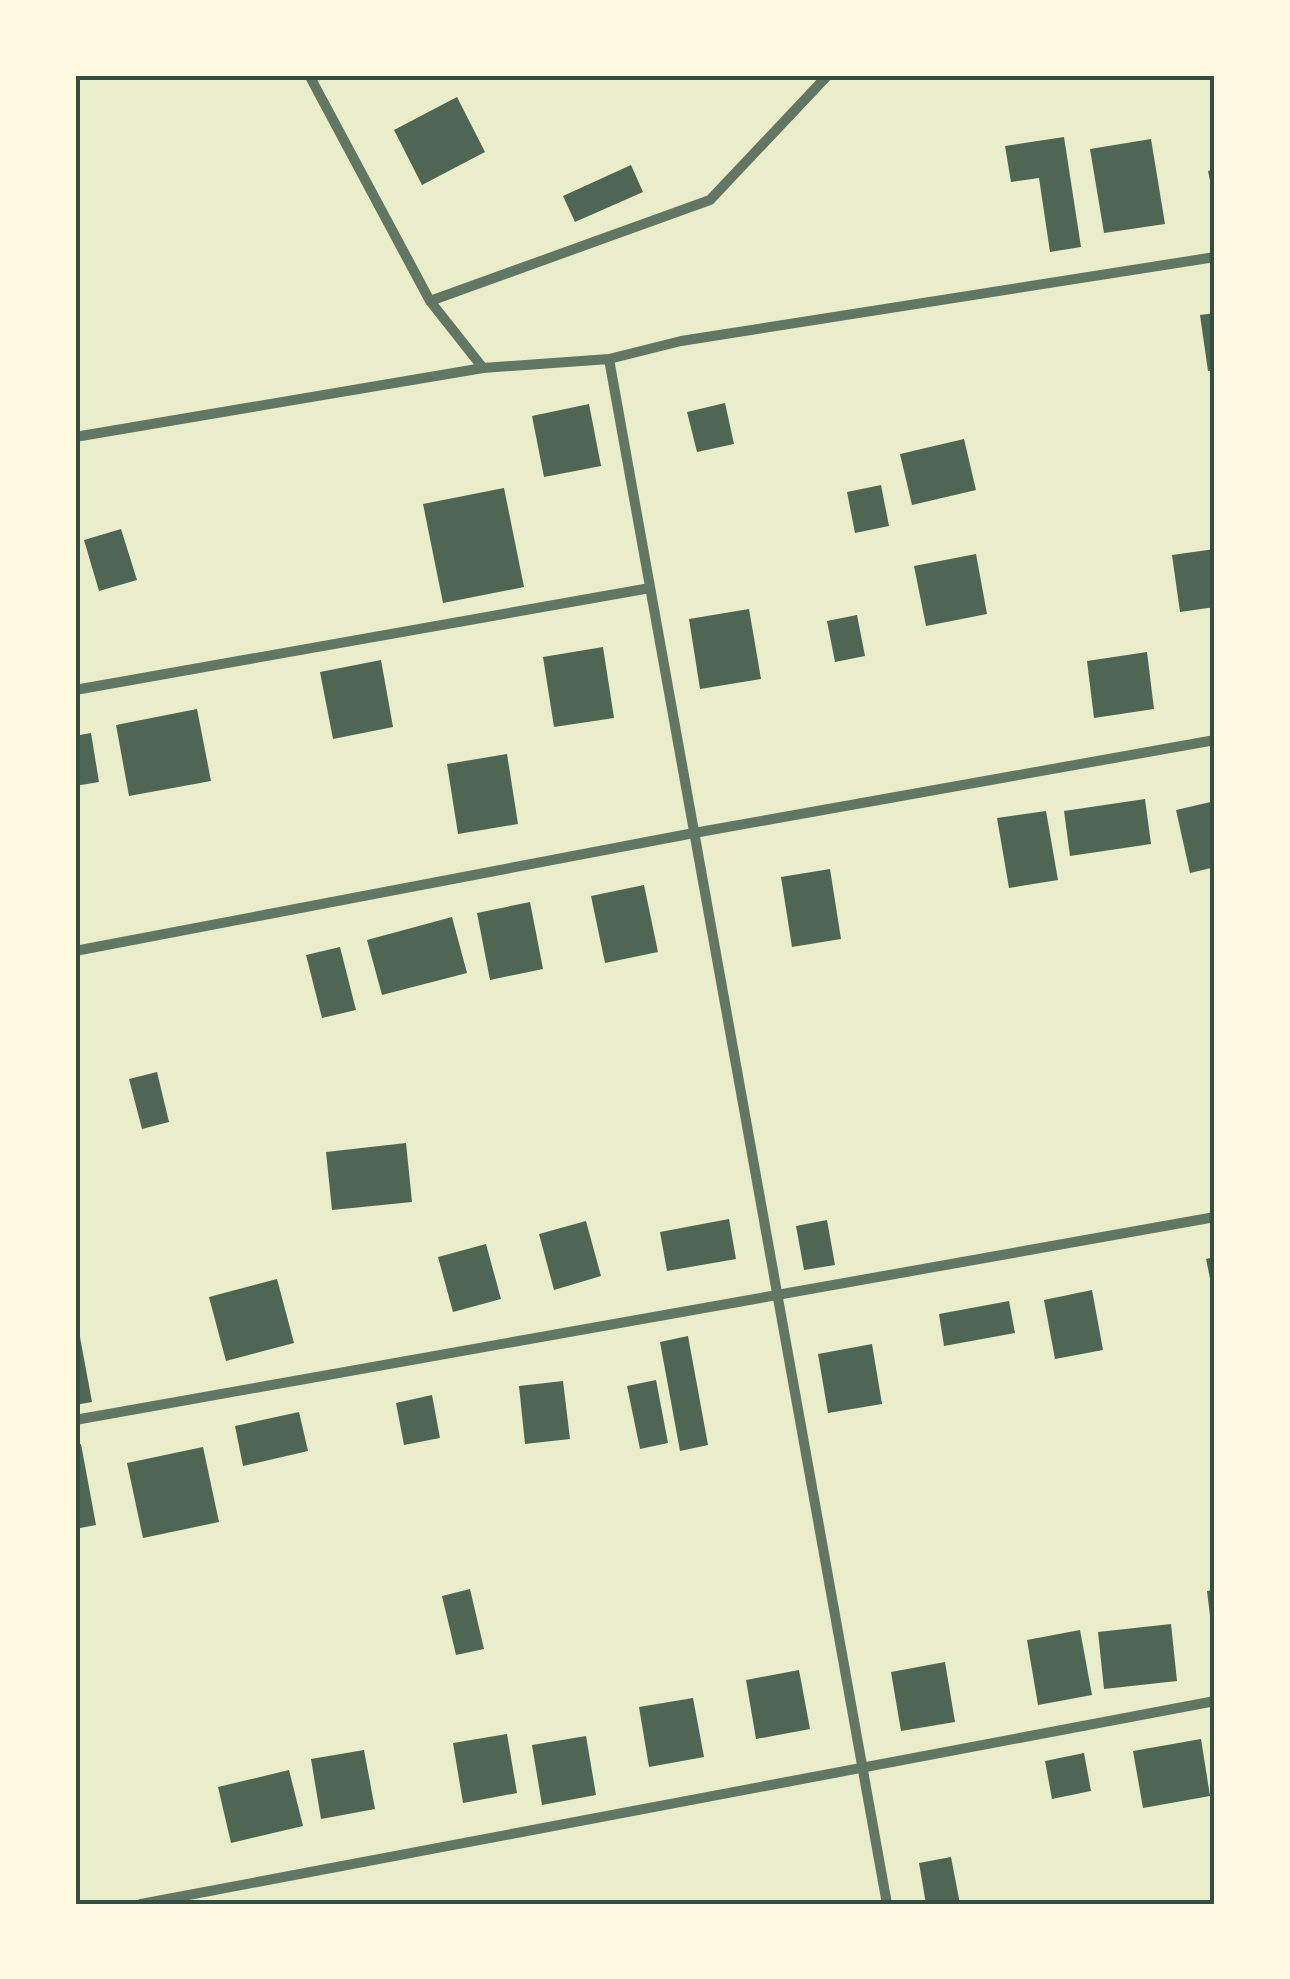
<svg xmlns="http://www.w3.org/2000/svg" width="1290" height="1979" font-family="'DejaVu Sans',sans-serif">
<rect width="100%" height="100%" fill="#e9edc9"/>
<path fill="#4f6655" d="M457 97 485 152 422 185 394 130Z
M1064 137 1081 247 1050 252 1039 178 1011 182 1005 146Z
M1151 139 1165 224 1104 233 1090 149Z
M631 165 643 192 575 222 563 196Z
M1215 169V195H1213L1208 171Z
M1215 313V370L1208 371 1200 315Z
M725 403 734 444 697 452 687 412Z
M589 404 601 466 544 477 532 416Z
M964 439 976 490 912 505 900 454Z
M881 485 889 526 855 533 847 492Z
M504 488 524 587 443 603 423 504Z
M121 529 137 580 99 591 84 540Z
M1215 549V607L1180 612 1172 555Z
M976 554 987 614 926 626 914 566Z
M749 609 761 679 700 689 689 619Z
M857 615 865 656 835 662 827 621Z
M603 647 614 718 554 727 543 657Z
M1147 652 1154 709 1094 718 1087 661Z
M381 660 393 727 333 739 320 672Z
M197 709 211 781 129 796 116 725Z
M91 733 99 782 75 786V736Z
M507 754 518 824 458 834 447 764Z
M1145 799 1151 844 1070 856 1064 811Z
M1215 801V867L1190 873 1176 810Z
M1046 811 1058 880 1009 888 997 818Z
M830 869 841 939 792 947 781 877Z
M644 885 658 952 605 963 591 896Z
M530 902 543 969 490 980 477 913Z
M452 917 467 973 382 995 367 940Z
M340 947 356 1010 322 1018 306 955Z
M157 1072 169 1122 142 1129 129 1079Z
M406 1143 412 1202 332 1210 326 1152Z
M729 1219 736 1259 667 1271 660 1232Z
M827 1220 835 1265 804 1270 796 1226Z
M586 1221 601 1276 554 1290 539 1234Z
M486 1244 501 1299 453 1312 438 1257Z
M1215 1257V1293H1213L1206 1259Z
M277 1279 294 1343 226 1361 209 1297Z
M1092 1290 1103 1350 1055 1359 1044 1300Z
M1009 1301 1015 1333 944 1346 939 1314Z
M77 1321 92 1402 75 1405V1322Z
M688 1336 708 1445 680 1451 660 1342Z
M872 1344 882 1404 828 1413 818 1354Z
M656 1380 668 1443 640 1449 627 1386Z
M563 1381 570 1439 525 1444 519 1386Z
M432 1395 440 1438 404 1445 396 1403Z
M299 1412 308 1451 243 1466 235 1426Z
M81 1444 96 1525 75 1529V1446Z
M203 1447 219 1522 143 1538 127 1463Z
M470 1589 484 1649 456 1655 442 1596Z
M1215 1590V1640H1213L1207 1591Z
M1171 1624 1177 1681 1104 1689 1098 1632Z
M1080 1630 1092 1695 1038 1705 1027 1640Z
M945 1662 955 1722 901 1731 891 1672Z
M799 1670 810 1729 756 1739 746 1680Z
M693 1698 704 1757 649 1767 639 1707Z
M507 1734 517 1793 463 1803 453 1743Z
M586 1736 596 1795 542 1805 532 1745Z
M1201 1739 1210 1796 1143 1808 1133 1751Z
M364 1750 375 1809 321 1819 311 1759Z
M1084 1753 1091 1791 1052 1799 1045 1761Z
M289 1770 303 1826 231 1843 218 1787Z
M951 1857 960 1904H926L919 1863Z"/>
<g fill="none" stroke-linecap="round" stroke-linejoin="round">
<path stroke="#617663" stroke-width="10" d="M309 75 430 301 483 368
M430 301 710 200 828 75
M609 359 887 1904
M75 437 483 368 609 359 681 341 1215 257
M75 690 650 588
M75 951 694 833 1215 740
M75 1420 1215 1217
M141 1904 1215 1701"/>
</g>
<rect width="1290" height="1979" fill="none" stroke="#fefae0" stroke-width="155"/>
<rect x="78" y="78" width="1134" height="1824" fill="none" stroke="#344e41" stroke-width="4"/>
</svg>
